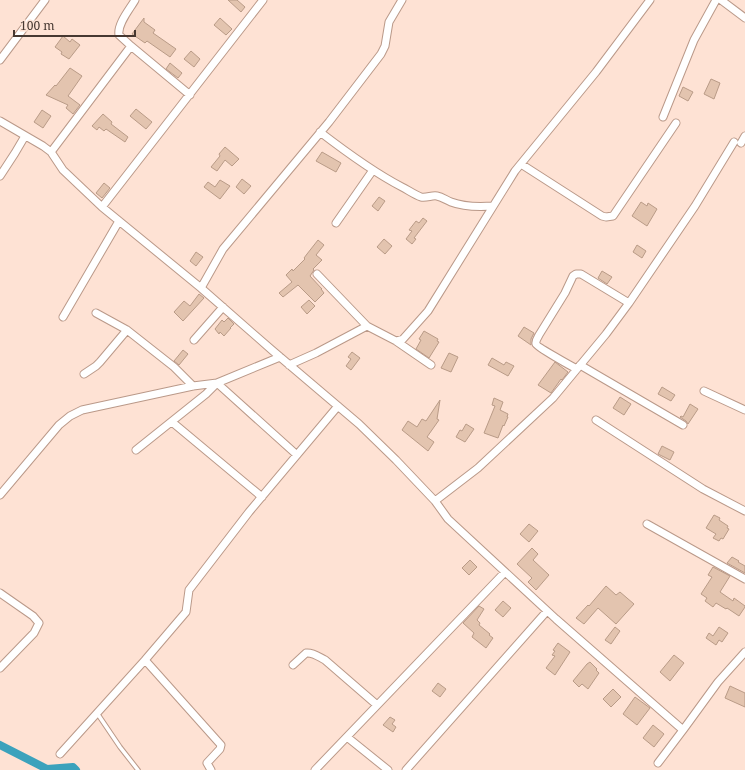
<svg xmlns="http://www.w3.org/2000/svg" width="745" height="770" font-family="'Noto Serif',serif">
<rect width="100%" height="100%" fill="#fee2d4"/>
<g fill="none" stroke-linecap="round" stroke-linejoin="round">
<path stroke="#3ba2bc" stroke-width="8" d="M0 745 47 769 73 767 76 770"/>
</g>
<path fill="#e3c4af" stroke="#b99b87" d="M228 0H237L245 7 241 12Z
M144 18V22L155 30 153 33 176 49 170 57 147 41 145 43 132 34Z
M220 18 232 29 226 35 214 25Z
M63 36 70 42 72 39 80 45 69 59 61 54 62 52 55 47Z
M191 51 200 59 194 67 184 59Z
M170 63 182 73 178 78 166 69Z
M70 68 82 76 68 96 80 105 73 114 66 108 68 105 46 95 55 85 56 86Z
M711 79 720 83 714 99 704 94Z
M683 87 693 92 688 101 679 96Z
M136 109 152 122 146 129 130 116Z
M42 110 51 116 43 128 34 122Z
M103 114 112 122 111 124 128 137 125 142 106 129 104 131 99 127 97 130 92 126Z
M225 147 239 159 232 166 225 160 217 171 211 167 220 156 219 154Z
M322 152 341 163 336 172 316 161Z
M242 179 251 186 244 194 236 187Z
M220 180 230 186 220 199 204 187 208 182 215 187Z
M104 183 110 188 102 198 96 193Z
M379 197 385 201 378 211 372 206Z
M641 202 647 206 648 203 657 209 647 226 632 216Z
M423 218 427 221 414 238 416 239 412 244 406 239 412 231 409 230 416 221 419 223Z
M384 239 392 246 385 254 377 247Z
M318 240 324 245 316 255 322 260 313 269 314 270 310 276 322 289H321L324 293 315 302 298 285 283 297 279 293 292 282 286 275 292 269 293 271 305 259 304 258 307 254Z
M637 245 646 251 642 258 633 252Z
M196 252 203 257 196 266 190 261Z
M602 271 612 277 607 284 598 278Z
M199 294 204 298 183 321 174 312 184 301 190 306Z
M309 300 315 306 307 314 301 307Z
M228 318 234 324 230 328H231L224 336 220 332 219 334 215 329 222 320 224 322Z
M524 327 534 333 531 339V345L518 336Z
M424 331 438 339 437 341 439 342 429 358 416 349 421 340 419 339Z
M183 350 188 354 179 365 174 361Z
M352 352 360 358 351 370 346 366 351 359 348 357Z
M449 353 458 357 451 372 441 368Z
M492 358 504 365 506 362 514 366 508 376 488 365Z
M555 362 568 372 562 380 561 379 551 393 538 385Z
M662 387 675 395 671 401 658 394Z
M620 397 631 404 624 415 613 408Z
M494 398 503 402 500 410 508 414 507 417H508L504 426 503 425 498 438 484 433 495 406 492 405Z
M440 400 437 419 439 420 427 437 434 442 428 451 402 430 408 421 417 427 422 419 426 421Z
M690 404 698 409 688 424 686 421 680 417 681 416 683 417Z
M466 424 474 429 465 442 456 437 460 430 462 431Z
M662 446 674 452 670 460 658 454Z
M714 515 720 518 719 520 728 526 727 528 729 529 723 539 721 538 719 541 713 538 716 534 706 528Z
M529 524 538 531 529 542 520 534Z
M532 548 538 554 533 560 549 575 536 590 528 582 532 578 517 564Z
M732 557 739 561 738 562 745 566V573L727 563Z
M470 560 477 567 469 575 462 568Z
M713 567 730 576 720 592 733 601 734 598 745 606V607L739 616 727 608 726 609 716 603 713 607 705 601 707 598 701 594 712 577 708 575Z
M606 586 616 595 620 592 634 604 616 624 598 608 584 624 576 618 588 605 589 606Z
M503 601 511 608 503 617 495 610Z
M479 606 484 609 477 620 480 623 479 625 490 634 489 635 493 638 486 648 472 637 474 633 463 623Z
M615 627 620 631 611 644 605 640Z
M719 627 728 633 722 642 719 640 716 645 706 638 709 633 713 636Z
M558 643 570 652 555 675 546 668 555 656 552 655 555 651 553 650Z
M674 655 684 663 670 681 660 672Z
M590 662 597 669 596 670 599 673 588 689 582 684 579 687 573 681 587 664Z
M438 683 446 689 440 697 432 691Z
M730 686 745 693V707L725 698Z
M613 689 621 697 611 707 603 699Z
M635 697 650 708 637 725 623 714Z
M390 717 395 720 392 724 396 727 393 732 383 725Z
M653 725 664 734 654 747 643 738Z"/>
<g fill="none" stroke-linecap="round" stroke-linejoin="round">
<g stroke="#ba9989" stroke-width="5.5">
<path id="lane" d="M97 713 120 747 138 770"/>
</g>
<g stroke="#ba9989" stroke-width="9">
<path id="street" d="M135 0C130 9 117 24 119 35L131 46 190 95
M721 0 745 18
M0 60 45 0
M663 117 694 40 716 0
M0 121 43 146 51 152 63 170 102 207 201 288 273 351 359 424 396 460 435 501 448 519 556 619 683 730 718 682 745 652
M320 132C346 152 373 172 402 187 408 190 415 195 421 197 427 198 432 195 437 196 442 197 446 200 451 202 464 207 479 207 493 206
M741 143 745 136
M51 152 131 46
M521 164 602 216 606 217 613 216 676 123
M0 176 15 153 25 136
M102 207 263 0
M336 223 373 170
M317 274 367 326 396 341 403 339 428 311 515 171 596 72 650 0
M201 288 223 249 329 122 381 54 385 46 389 22 402 0
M96 313 127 330 174 367 193 386
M63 317 119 221
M194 340 223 307
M396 341 431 365
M289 365 316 353 367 326
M580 365 683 425
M577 369C571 366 537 347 536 344 535 341 538 337 539 335L565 293 573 276 576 274H581L629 303
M84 374 96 366 100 362 127 330
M704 391 745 410
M596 420 703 489 745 511
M172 422 262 497
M136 450 206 394 217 383 280 357
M0 495 59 425 70 416 82 410 193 386 217 383 297 455
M435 501 478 468 553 398 577 369 606 334 629 303 695 206 734 142
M647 524 745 579
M0 593 33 616 39 623 34 633 0 668
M145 660 221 745 220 749 207 763 211 770
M293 665 306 653C313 652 319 657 325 660L377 705
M347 737 388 770
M60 754 145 660 186 612 189 590 249 512 338 406
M658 763 683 730
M315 770 505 572
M406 770 547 611"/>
</g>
<use href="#lane" stroke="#fff" stroke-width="3.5"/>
<use href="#street" stroke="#fff" stroke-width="7"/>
</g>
<path d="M14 30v6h121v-6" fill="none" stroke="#463831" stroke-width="2"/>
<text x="20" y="30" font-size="12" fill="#463831" stroke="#fee2d4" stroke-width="3" paint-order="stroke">100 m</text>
</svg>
